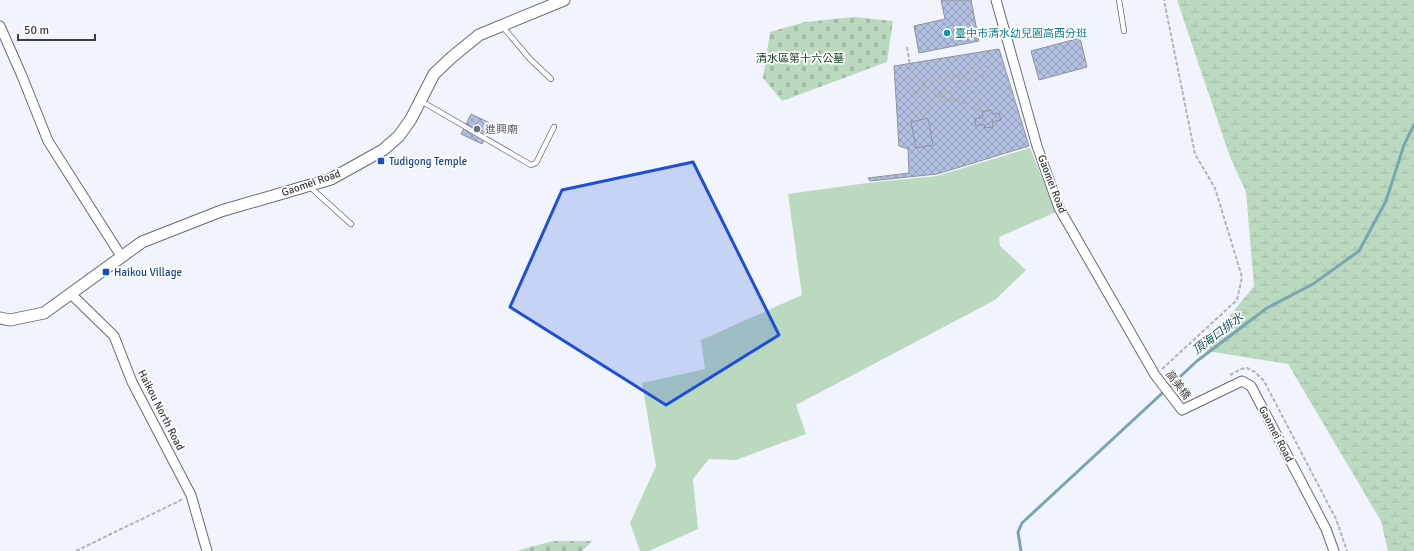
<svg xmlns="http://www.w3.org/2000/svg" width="1414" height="551" font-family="Signika,'Noto Sans TC',sans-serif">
<defs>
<pattern id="wetland-marsh" width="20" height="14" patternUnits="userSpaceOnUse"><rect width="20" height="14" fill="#bbd9bf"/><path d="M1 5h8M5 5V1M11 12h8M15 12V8" fill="none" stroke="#a2bba5"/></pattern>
<pattern id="cemetery-stones" width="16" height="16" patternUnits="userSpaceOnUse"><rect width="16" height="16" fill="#bbd9bf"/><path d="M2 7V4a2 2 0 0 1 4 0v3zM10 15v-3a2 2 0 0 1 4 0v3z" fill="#a2bba5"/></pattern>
<pattern id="building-cross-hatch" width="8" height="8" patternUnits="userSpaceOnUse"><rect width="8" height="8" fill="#b1bfe0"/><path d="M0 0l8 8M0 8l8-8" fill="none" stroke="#919cb7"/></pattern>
</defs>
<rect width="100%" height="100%" fill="#f1f4fd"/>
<path fill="#bbd9bf" d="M1030 148 1056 212 999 237 1000 246 1026 270 995 300 796 405 806 434 736 460 709 459 693 479 698 529 649 551H640L630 523 656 466 642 383 705 369 701 340 802 295 788 194 867 183 937 176Z"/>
<path fill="url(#wetland-marsh)" d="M1177 0H1414V551H1388L1381 521 1288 364 1202 350 1254 286 1246 192 1230 157Z"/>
<path fill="url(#cemetery-stones)" d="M854 17 893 21 887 62 782 101 763 78 770 32 805 22Z
M553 541H593L582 551H516Z"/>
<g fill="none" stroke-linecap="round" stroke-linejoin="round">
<path stroke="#7aa6b1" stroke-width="3" d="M1021 551 1018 532 1022 523 1197 361 1267 308 1313 284 1359 251 1386 201 1404 145 1414 125"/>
</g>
<path fill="url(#building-cross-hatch)" stroke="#8f939a" d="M941 0H971L979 41 919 53 914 26 945 19Z
M1080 38 1087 67 1039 80 1031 51Z
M999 49 1029 146 937 174 870 181 868 178 909 173 908 149 899 146 894 66Z
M991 110 992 114 999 113 1001 120 992 122 993 127 985 128 984 124 976 126 975 119 983 117 982 112Z
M471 114 492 124 482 144 461 134Z
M928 118 933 145 916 148 911 122Z"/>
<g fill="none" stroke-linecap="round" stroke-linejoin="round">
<g stroke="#686b72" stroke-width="6">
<path id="service" d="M1119 0 1124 31
M502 26 530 59 551 79
M421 101 531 165 536 163 554 127
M310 187 351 224"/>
</g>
<g stroke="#686b72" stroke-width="11">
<path id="minor" d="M996 0 1037 146 1059 208 1155 375 1182 410 1242 381 1251 386 1326 529 1334 551
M0 26 22 76 48 141 121 256
M71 294 114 336 132 382 191 495 207 551"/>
</g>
<g stroke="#686b72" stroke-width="13">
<path id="tertiary" d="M0 318 10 320 44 313 142 242 221 211 331 179 349 169 383 150 399 136 411 119 434 74 452 57 479 35 564 0"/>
</g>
<path stroke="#b2b4bb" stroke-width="2" stroke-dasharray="4 2" stroke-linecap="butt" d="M907 47 912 77
M970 70a8 8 0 1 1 16 0a8 8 0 1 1-16 0Z
M906 85a8 8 0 1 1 16 0a8 8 0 1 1-16 0Z
M922 82 968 74
M922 86 940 96
M940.5 96a5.5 5.5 0 1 1 11 0a5.5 5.5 0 1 1-11 0Z
M949 91 969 74 982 111
M915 93 920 116 942 99
M951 98 982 111
M1162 369 1237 300 1242 277 1215 188 1195 154 1164 0
M1230 375 1241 369 1247 368 1255 372 1264 381 1336 519 1347 551
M76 551 183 499"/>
<use href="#service" stroke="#fff" stroke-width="4.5"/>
<use href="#minor" stroke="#fff" stroke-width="9"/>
<use href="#tertiary" stroke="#fff" stroke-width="11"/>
</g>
<path fill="#1d4ed8" fill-opacity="0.2" stroke="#1d4ed8" stroke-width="3" stroke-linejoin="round" d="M693 162 779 335 666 405 510 307 562 190Z"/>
<circle fill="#0f9aa8" stroke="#fff" stroke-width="1.5" cx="947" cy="33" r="4"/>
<circle fill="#6b7280" stroke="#fff" stroke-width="1.5" cx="477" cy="129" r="4"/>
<g fill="#1a4fb4" stroke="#fff" stroke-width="1.5">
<rect x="377" y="157" width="8" height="8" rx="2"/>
<rect x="102" y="268" width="8" height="8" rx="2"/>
</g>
<g text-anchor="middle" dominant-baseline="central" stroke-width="3.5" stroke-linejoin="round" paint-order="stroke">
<g font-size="11" fill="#0d838f" stroke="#fff" text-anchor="start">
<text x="955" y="33">臺中市清水幼兒園高西分班</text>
</g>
<g font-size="11" fill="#0f3f1b" stroke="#fff">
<text x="800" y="58">清水區第十六公墓</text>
</g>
<g font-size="11" fill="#5b616d" stroke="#fff" text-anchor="start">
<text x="485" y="129">進興廟</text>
</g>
<g font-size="11" fill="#164399" stroke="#fff" text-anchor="start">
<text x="389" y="161">Tudigong Temple</text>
<text x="114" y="272">Haikou Village</text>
</g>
<g font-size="11" fill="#3c3d40" stroke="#fff">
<text transform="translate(311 183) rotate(-19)">Gaomei Road</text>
<text transform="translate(1052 184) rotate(69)">Gaomei Road</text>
<text transform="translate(1178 385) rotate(53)">高美橋</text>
<text transform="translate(161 410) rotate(63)">Haikou North Road</text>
<text transform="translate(1276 434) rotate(62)">Gaomei Road</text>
</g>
<g font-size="12" font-style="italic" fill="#175461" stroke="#fff">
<text transform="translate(1218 334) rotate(-37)">頂海口排水</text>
</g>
</g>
<path d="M18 34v6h77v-6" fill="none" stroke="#3c3d40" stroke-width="2"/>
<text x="24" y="34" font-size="12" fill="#3c3d40" stroke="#ffffff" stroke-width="3" paint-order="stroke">50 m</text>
</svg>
